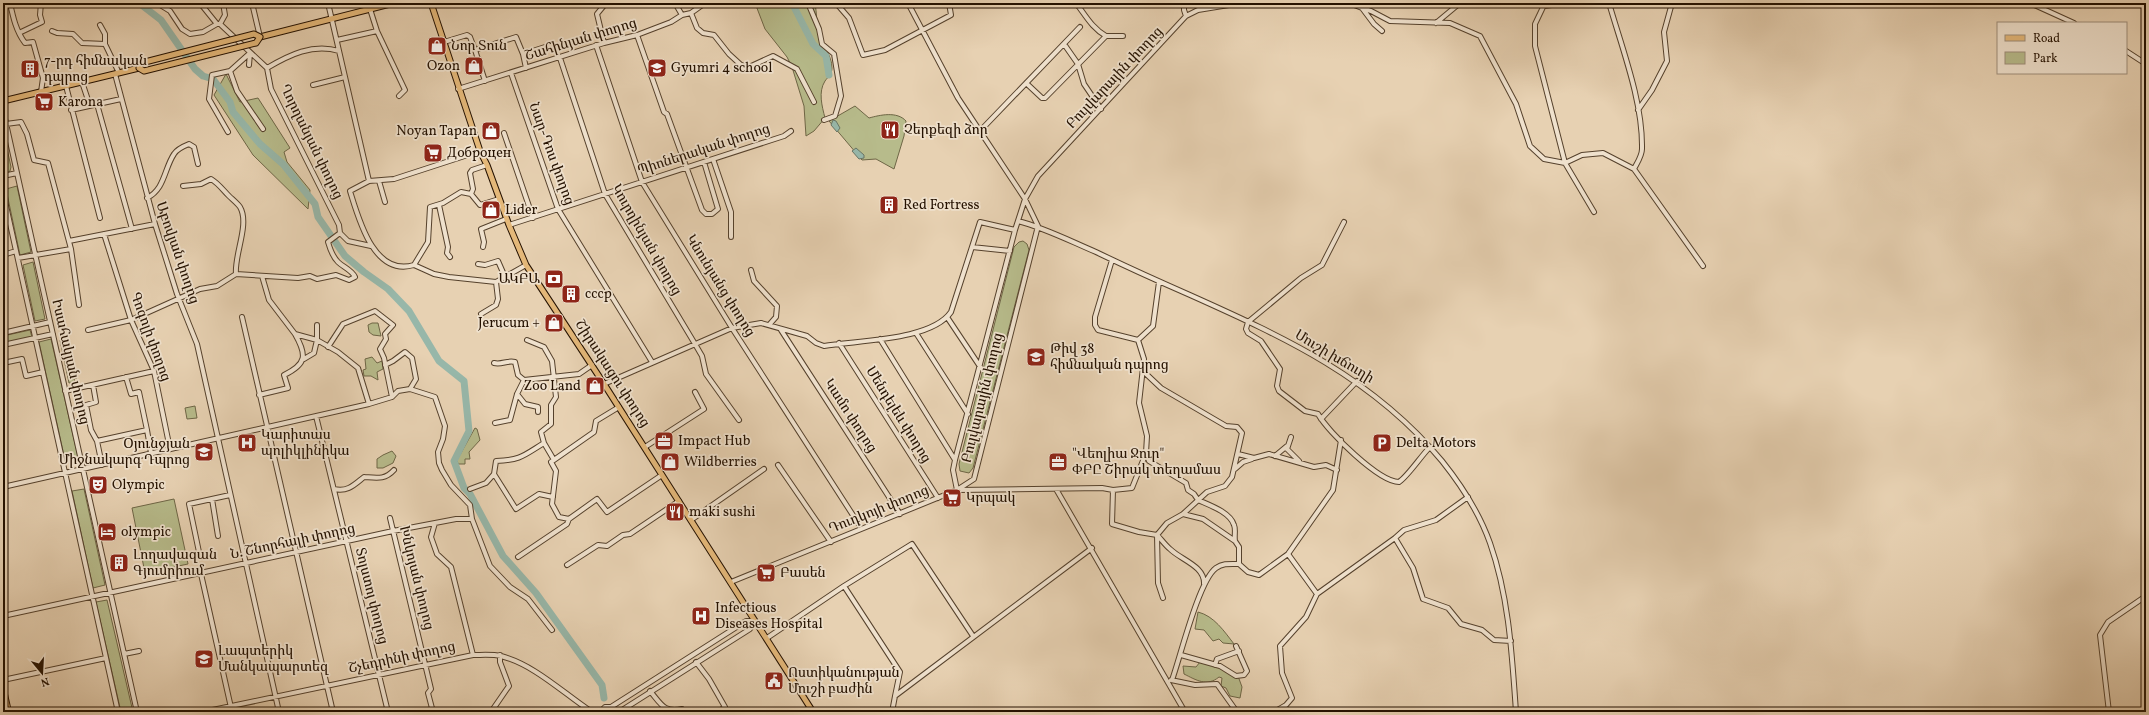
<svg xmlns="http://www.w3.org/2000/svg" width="2149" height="715" font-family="Vollkorn,'Noto Serif Armenian',serif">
<rect width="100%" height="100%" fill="#e7d1b2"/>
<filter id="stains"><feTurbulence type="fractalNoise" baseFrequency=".005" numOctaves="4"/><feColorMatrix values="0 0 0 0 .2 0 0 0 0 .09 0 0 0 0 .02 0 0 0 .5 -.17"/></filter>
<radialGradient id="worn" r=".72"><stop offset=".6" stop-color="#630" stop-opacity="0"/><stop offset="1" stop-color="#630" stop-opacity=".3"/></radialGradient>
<path fill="#b7bb8b" stroke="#6e6646" d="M755 3H815C817 13 816 24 819 34 822 45 832 55 832 68 832 74 828 77 825 81 818 92 822 106 825 118L814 131 806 136 804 106 792 67 787 57 765 29Z
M226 74 240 102 258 98 290 148 284 152 287 162 310 190 308 209 253 155 214 95Z
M855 106 869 118C880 115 897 111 906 121L904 136 894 169 876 159 862 160 829 121Z
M3 130 11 167 10 171 7 173 3 171Z
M17 186 31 252 20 255 6 189Z
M1023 241 1027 244 1029 250 973 468 969 473 960 471 959 464 1014 247 1019 242Z
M33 262 45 319 35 321 23 265Z
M372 323H378L381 336 373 335 369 332 368 325Z
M30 330 32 337 3 343V336Z
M51 339 78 457 65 460 39 342Z
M67 339 74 374H76L77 378 74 379 75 382 69 383 60 340Z
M372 357 377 363 382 361 383 369 377 372 378 380 371 376H364L363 370 366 369 365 359Z
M195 406 197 418 187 419 185 408Z
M475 428 477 429 480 440 469 452 470 459H465V464H458L457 460Z
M392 451 396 456 393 463 383 468H377V459L383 455Z
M84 489 105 585 93 588 72 491Z
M174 499 188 564 145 573 132 508Z
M107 600 133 712H121L96 602Z
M1198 612C1214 616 1224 631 1234 644L1223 643 1219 639 1213 641 1204 630 1195 629Z
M1200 662 1224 669 1238 676 1242 687 1240 698 1230 696 1226 688 1221 686 1222 678 1219 677C1207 687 1196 680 1184 674L1183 666 1196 667Z"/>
<path fill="#97b7a9" stroke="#697565" d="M833 120 836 121 840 128 837 132 831 125Z
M856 148 864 155V158L859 159 852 151Z"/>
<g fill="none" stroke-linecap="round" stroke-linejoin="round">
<path stroke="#97b7a9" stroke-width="7" d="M139 3 161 20 195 69 203 76 213 79 230 102 233 112 260 144 283 164 315 204 318 217 345 256 364 272 388 289 409 311 439 361 464 381 469 431 454 461 464 488 470 494 503 556 536 593 602 685 604 698
M792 3 813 44 826 56 829 75"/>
<g stroke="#55412c" stroke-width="6">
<path id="minor" d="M10 3C13 17 16 31 25 43L33 42 43 78 41 92
M157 3 170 11 182 29 190 34 203 32 217 24H220L267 68C289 55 313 43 339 51
M200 3 217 24
M252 3 260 37
M328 3 369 181
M675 3 682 15
M808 3 819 29 822 44 834 54 841 96 835 116 824 120
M836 3 849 18 863 55 885 50 951 15 949 3
M908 3 958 98 1025 199 1038 226 974 479 957 490
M1076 3C1086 16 1092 28 1106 36
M1184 3V10L1186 16
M1349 3 1362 8 1374 24 1382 31
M1545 3 1535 24V46L1565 163 1594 212
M1609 3C1622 48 1643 102 1642 149 1642 156 1637 163 1634 169L1703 266
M2030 3 2074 23
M3 6 10 4
M1544 6 1567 3
M1362 8 1371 11 1390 21 1450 23 1480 36 1516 104 1530 146 1544 159 1565 163 1582 155 1603 153 1634 169
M370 9 377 31 405 90 399 96
M691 13 697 28 703 33 714 35 729 54 741 65 749 67 773 56 797 69 814 102
M1436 23 1460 3
M220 24 225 15 223 3
M100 25 105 34V44
M52 31 57 33 73 34 82 43 105 44 119 73
M19 33 42 22 40 15 41 3
M637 35 664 112 667 114 702 210 706 214H712L718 209 704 162
M337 40 377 31
M444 42 467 35 470 37 475 50 516 37 523 54
M604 43 597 14 606 3
M1064 44 1078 64 1084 84 1101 109
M596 45 642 182 732 328 858 523
M475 50 485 81
M2126 51 2146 64
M560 58 605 194 695 344 702 356 706 374 739 420
M249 65 250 53 230 71 237 91 263 129
M526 68 523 54 545 47
M511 73 558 209 652 362
M115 74 155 224 177 294 197 344 279 712
M82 82 90 106
M1026 83 1042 98H1045L1106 36H1123
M313 85 345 77
M66 86 100 218
M458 89 604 43 637 35 671 22 682 15 691 13 705 3
M97 104 132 229
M3 110 137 712
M71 110 121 99
M1638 110 1652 90 1667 61 1664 32 1672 3
M6 124 21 122 27 134 34 160 48 163 71 249 79 305
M980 131 1080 27
M228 132 209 99 212 75 230 71
M504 133 533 218
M480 151 394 179 369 181 350 191C359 220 374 277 414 265L434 274 449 277 496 282 526 265
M713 159 731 212V237
M3 176 17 173
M379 181 385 202
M183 186 201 184 211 179C218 183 223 190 229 196 232 199 237 203 240 207 250 224 234 255 236 274
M3 192 118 712
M471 194 473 189 470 173 472 170 487 165
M147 198C165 189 164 169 174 154 177 149 184 146 189 144L194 147 198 164
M439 205 448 247 447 253 450 257
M1018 221C1045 228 1070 241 1096 252 1127 267 1158 281 1190 295 1286 338 1373 378 1442 461 1462 486 1479 512 1490 543 1509 597 1512 655 1516 712
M1344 222 1322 265 1301 278 1248 322 1246 329 1248 333 1261 341 1280 369 1277 386 1279 391 1305 411 1318 414C1328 432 1379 482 1399 482 1408 476 1421 456 1430 447
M509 225 784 136 791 131
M340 233 348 241 371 246
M104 234 131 320 154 371 170 449
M69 241 155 224
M483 247 484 242 481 229 506 219
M972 247 1010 251
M3 255 16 251
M18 258 71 249
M1112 260 1095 317V325L1098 330 1138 340
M478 264 485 265 498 261 505 277
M414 265 428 242 430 207 443 203 461 192 471 194 480 205 499 199
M751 270 754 281 777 306 776 317 769 325
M262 276 269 300 295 334 317 340 338 352 358 368 369 404
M1159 282 1153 326 1138 340 1144 359 1139 403 1147 436 1146 453 1149 461 1186 483 1188 490 1194 494 1198 500C1209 505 1230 512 1234 525 1236 529 1234 536 1235 541
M481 314 496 305 498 299 496 282
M242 317 333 712
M947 317 981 368
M88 330 131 320 200 289 217 286 236 274 298 278 310 276 317 279 336 275 349 280 355 277C352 270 343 267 338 262 333 257 330 249 328 242L340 233 339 225 271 89 267 68
M781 330 900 514
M3 333 50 322
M916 333 968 414
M880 339 955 460
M527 340 544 347 552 361 556 397 551 405V424L541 432 544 443
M839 343 938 498
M3 345 53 334
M328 347 343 324 375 311 393 325 385 334 386 339 380 349 384 358 392 397
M304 359 314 353 317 340V325
M3 363 22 359 26 376 43 372
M494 363C502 365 507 360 515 362L518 375 524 380
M385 365 393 361 405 352 412 358 416 379 410 389
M1143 371 1161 388 1226 426 1237 427 1242 433 1232 477 1225 486 1207 492 1183 514
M126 377 131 394 139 392 147 430
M604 384 732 328 761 323 807 336 816 343 824 346C857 340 931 341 951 312L980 222 1015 230
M93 385 96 402 86 405 91 430 97 441
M65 391 154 371
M517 394 525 404 538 407V412
M259 395 288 388 284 375C307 364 307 355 295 334
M619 407 596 421 594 432 551 462 556 471 552 504 559 517 569 519 597 499 607 512 662 475
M316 416 388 712
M1321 419 1357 381
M495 423 510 420 517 394 524 380 579 374 592 365
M1291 437 1287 449 1299 461
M645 447 704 409 695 392
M1238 454 1254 458 1269 454 1314 467 1326 465 1337 470
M1275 456 1287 446
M102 465 97 441 147 430 151 453
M778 465 831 542
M1235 469 1243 462 1252 459
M3 487 369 404 392 397 398 391 410 389 435 397 445 426 443 439 438 452 439 463 442 470 451 485 470 505 472 519 490 566 510 587 528 599 552 630
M334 489C348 492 354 485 364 477 377 478 385 480 394 470
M470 489 486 483 494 474
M1056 489 1185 712
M957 490 953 470 955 460 1015 230 1025 199 1038 176 1186 16 1198 10 1241 3
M1113 490 1112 524 1139 532 1157 535 1167 523 1183 514 1203 519 1235 541 1239 547V564
M553 497 539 494 516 509 494 474 496 461C521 460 523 456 544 443L554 460
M212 499 218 536
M390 518 431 689 428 693 433 712
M691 520 764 469
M435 523 431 537 437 554 451 567 473 655
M1395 538 1413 568 1423 599 1448 608 1461 624 1482 630 1494 640 1511 641
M199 552 189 504 230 495
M1288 554 1317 594 1395 538 1404 530 1436 520 1468 497
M518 557 567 524 569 519
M567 565 598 545 607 546 623 535 630 534 679 501
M201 574 232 712
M731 582 957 490 1102 488 1113 490 1132 488 1146 453
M844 586 900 672 895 696
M1163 598 1158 583 1157 535C1161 539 1165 545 1170 549 1181 560 1205 566 1204 584
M3 616 393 531 456 519H472
M767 638 844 586 912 544 973 636
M124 654 139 651
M1181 655 1220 666 1236 676 1244 675 1247 671 1236 646
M696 662 709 679 725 707 718 712
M1215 665 1217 659 1239 651
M3 680 106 658
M1171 680 1195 685 1217 684 1237 712
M1172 680C1180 658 1199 580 1216 568 1223 563 1230 564 1239 564L1248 572 1259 575 1288 554 1333 490 1341 440
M650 691C661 704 664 713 682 709L684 712
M203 712 473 655C482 655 492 654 501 656 535 665 563 693 592 712
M491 712 509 686 500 662V655
M600 712 605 707H611L746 621H755
M619 712 750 629 755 621
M892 712 895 696 1092 548
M1274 712 1286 705 1292 698 1282 673 1280 646 1306 617 1317 594
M2109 712 2100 635 2108 622 2146 596"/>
</g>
<g stroke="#241100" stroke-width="7">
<path id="major" d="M431 3 480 151 487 165 509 225 526 265 604 384 813 712
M260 37 394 3
M3 101 139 68"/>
</g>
<g stroke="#241100" stroke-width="8">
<path id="highway" d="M3 690 8 712"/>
</g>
<use href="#minor" stroke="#efe1cd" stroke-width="4"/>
<use href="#major" stroke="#e4b879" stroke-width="5"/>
<use href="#highway" stroke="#e4b879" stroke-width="6"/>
<g stroke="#241100" stroke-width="7" stroke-linecap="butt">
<path id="major-bridge" d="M254 34 260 37 256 43 144 71 139 68 141 63Z"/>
</g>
<use href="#major-bridge" stroke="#e4b879" stroke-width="5"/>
</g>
<defs>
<g id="shop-square" transform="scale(1)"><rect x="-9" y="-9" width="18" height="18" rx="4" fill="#8f2418" stroke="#efe1cd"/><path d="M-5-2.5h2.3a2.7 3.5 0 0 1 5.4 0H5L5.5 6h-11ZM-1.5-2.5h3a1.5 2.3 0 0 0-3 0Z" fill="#fff"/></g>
<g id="school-square" transform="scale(1)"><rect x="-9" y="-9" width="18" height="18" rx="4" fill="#8f2418" stroke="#efe1cd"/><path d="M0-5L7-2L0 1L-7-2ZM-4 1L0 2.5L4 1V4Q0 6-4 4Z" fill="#fff"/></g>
<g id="building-square" transform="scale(1)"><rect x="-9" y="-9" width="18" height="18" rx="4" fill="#8f2418" stroke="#efe1cd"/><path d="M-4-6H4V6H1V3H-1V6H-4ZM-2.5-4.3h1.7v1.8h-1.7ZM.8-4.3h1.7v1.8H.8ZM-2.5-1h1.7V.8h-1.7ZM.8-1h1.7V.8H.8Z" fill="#fff"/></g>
<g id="supermarket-square" transform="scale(1)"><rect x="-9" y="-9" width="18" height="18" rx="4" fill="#8f2418" stroke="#efe1cd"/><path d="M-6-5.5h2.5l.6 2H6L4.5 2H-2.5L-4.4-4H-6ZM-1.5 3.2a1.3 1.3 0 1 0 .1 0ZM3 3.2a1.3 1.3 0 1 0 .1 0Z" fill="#fff"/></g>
<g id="restaurant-square" transform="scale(1)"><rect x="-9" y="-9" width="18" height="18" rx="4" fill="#8f2418" stroke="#efe1cd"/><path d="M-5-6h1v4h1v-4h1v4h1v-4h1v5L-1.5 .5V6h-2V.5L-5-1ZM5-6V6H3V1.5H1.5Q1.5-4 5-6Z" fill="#fff"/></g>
<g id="bank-square" transform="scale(1)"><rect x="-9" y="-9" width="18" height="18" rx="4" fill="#8f2418" stroke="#efe1cd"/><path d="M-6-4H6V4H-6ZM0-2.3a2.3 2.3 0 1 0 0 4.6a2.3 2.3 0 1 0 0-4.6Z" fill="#fff"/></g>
<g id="office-square" transform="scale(1)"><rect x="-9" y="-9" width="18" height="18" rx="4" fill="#8f2418" stroke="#efe1cd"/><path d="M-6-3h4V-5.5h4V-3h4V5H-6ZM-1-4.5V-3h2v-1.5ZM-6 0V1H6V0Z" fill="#fff"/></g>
<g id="hospital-square" transform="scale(1)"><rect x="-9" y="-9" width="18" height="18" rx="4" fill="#8f2418" stroke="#efe1cd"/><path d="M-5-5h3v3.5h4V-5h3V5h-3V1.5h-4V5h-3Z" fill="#fff"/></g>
<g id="parking-square" transform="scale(1)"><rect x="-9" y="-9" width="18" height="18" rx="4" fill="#8f2418" stroke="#efe1cd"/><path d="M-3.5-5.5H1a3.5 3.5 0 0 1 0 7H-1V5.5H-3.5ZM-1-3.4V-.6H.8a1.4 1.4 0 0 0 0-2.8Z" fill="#fff"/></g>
<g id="theatre-square" transform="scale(1)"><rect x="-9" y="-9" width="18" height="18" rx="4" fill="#8f2418" stroke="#efe1cd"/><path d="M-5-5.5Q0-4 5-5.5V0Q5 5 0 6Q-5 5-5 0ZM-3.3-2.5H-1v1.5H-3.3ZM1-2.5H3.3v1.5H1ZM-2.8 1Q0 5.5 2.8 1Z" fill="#fff"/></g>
<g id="hotel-square" transform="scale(1)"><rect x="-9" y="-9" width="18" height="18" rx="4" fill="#8f2418" stroke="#efe1cd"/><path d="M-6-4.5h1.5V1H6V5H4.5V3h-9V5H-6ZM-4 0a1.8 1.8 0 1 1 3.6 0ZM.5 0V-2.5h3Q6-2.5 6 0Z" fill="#fff"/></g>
<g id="civic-square" transform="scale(1)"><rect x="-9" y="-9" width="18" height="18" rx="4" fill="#8f2418" stroke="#efe1cd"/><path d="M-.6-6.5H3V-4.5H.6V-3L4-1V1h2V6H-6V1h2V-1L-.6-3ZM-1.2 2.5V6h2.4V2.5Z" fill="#fff"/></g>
</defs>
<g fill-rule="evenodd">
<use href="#shop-square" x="437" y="46"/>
<use href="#shop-square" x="474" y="66"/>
<use href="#school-square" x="657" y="68"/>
<use href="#building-square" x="30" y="69"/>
<use href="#supermarket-square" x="44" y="102"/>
<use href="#restaurant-square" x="890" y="130"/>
<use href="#shop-square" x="491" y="131"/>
<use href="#supermarket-square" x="433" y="153"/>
<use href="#building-square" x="889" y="205"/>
<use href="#shop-square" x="491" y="210"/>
<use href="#bank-square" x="554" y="279"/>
<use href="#building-square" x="571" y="294"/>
<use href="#shop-square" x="554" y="323"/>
<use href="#school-square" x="1036" y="357"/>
<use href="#shop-square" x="595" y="386"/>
<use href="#office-square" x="664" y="441"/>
<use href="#hospital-square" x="247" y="443"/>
<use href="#parking-square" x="1382" y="443"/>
<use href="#school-square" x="204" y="452"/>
<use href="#shop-square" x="670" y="462"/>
<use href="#office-square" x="1058" y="462"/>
<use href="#theatre-square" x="98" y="485"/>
<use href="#supermarket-square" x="952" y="498"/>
<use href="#restaurant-square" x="675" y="512"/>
<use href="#hotel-square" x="107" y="532"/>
<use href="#building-square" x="119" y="563"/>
<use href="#supermarket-square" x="766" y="573"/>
<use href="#hospital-square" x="701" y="616"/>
<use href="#school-square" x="204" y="659"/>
<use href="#civic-square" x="774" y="681"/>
</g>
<g text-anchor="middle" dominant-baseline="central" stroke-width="3.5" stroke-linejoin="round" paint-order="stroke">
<g font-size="14" fill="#241100" stroke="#efe1cd">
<text transform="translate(581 40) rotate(-17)">Շահինյան փողոց</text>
<text transform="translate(1115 78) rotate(-47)">Բուլվարային փողոց</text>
<text transform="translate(311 142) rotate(64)">Ղորղանյան փողոց</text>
<text transform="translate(704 150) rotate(-18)">Պիոներական փողոց</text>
<text transform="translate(551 154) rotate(70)">Նար-Դոս փողոց</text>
<text transform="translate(646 240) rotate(60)">Կուրղինյան փողոց</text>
<text transform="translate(177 253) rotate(71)">Աբովյան փողոց</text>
<text transform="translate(720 286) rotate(58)">Կնունյանց փողոց</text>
<text transform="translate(150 337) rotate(70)">Գոգոլի փողոց</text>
<text transform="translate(1334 357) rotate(31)">Մուշի խճուղի</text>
<text transform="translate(70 362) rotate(77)">Իսահակյան փողոց</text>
<text transform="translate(612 374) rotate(57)">Շիրակացու փողոց</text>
<text transform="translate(983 398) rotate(-76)">Բուլվարային փողոց</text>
<text transform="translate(898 415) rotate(58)">Մենդելեև փողոց</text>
<text transform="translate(850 416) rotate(57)">Կամո փողոց</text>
<text transform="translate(879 510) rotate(-22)">Դուդկոյի փողոց</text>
<text transform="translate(293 542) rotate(-12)">Ն. Շնորհալի փողոց</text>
<text transform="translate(416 578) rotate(76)">Խնկոյան փողոց</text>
<text transform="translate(371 596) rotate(76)">Տոլստոյ փողոց</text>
<text transform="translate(402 658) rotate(-12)">Շչեդրինի փողոց</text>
</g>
<g font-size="14" fill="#241100" stroke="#efe1cd" text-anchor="start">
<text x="451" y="46">Նոր Տուն</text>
<text x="44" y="61">7-րդ հիմնական<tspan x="44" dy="16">դպրոց</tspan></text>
<text x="460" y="66" text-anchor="end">Ozon</text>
<text x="671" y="68">Gyumri 4 school</text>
<text x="58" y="102">Karona</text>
<text x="904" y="130">Չերքեզի ձոր</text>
<text x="477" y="131" text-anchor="end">Noyan Tapan</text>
<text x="447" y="153">Доброцен</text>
<text x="903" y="205">Red Fortress</text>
<text x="505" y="210">Lider</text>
<text x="540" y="279" text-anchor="end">ԱԿԲԱ</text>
<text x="585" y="294">ссср</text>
<text x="540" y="323" text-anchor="end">Jerucum +</text>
<text x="1050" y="349">Թիվ 38<tspan x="1050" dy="16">հիմնական դպրոց</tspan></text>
<text x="581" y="386" text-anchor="end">Zoo Land</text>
<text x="261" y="435">Կարիտաս<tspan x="261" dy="16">պոլիկլինիկա</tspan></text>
<text x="678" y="441">Impact Hub</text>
<text x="1396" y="443">Delta Motors</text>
<text x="190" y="444" text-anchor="end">Օյունջյան<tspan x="190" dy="16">Միջնակարգ Դպրոց</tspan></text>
<text x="1072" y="454">"Վեոլիա Ջուր"<tspan x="1072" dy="16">ՓԲԸ Շիրակ տեղամաս</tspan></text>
<text x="684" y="462">Wildberries</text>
<text x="112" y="485">Olympic</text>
<text x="966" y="498">Կրպակ</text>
<text x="689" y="512">maki sushi</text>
<text x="121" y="532">olympic</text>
<text x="133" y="555">Լողավազան<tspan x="133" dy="16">Գյումրիում</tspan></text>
<text x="780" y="573">Բասեն</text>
<text x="715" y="608">Infectious<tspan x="715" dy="16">Diseases Hospital</tspan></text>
<text x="218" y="651">Լապտերիկ<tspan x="218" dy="16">Մանկապարտեզ</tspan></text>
<text x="788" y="673">Ոստիկանության<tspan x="788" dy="16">Մուշի բաժին</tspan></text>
</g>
</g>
<rect width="2149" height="715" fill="none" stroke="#e7d1b2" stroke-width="16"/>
<rect x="4" y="4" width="2141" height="707" fill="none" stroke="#241100" stroke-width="2"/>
<rect x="8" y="8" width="2133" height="699" fill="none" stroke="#241100"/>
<rect x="1997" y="22" width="130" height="52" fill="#efe1cd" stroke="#9e8e7b"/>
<rect x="2005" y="35" width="20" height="6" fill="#e4b879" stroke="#9e8e7b"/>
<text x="2033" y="42" font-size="12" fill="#241100">Road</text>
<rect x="2005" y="52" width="20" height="12" fill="#b7bb8b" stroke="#9e8e7b"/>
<text x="2033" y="62" font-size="12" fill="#241100">Park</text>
<g transform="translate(42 673) rotate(162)" stroke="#efe1cd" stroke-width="3" paint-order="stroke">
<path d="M0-3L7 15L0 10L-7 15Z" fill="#241100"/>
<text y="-6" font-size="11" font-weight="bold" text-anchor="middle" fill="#241100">N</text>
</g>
<rect width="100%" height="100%" filter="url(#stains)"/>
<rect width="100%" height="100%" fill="url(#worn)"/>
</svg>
